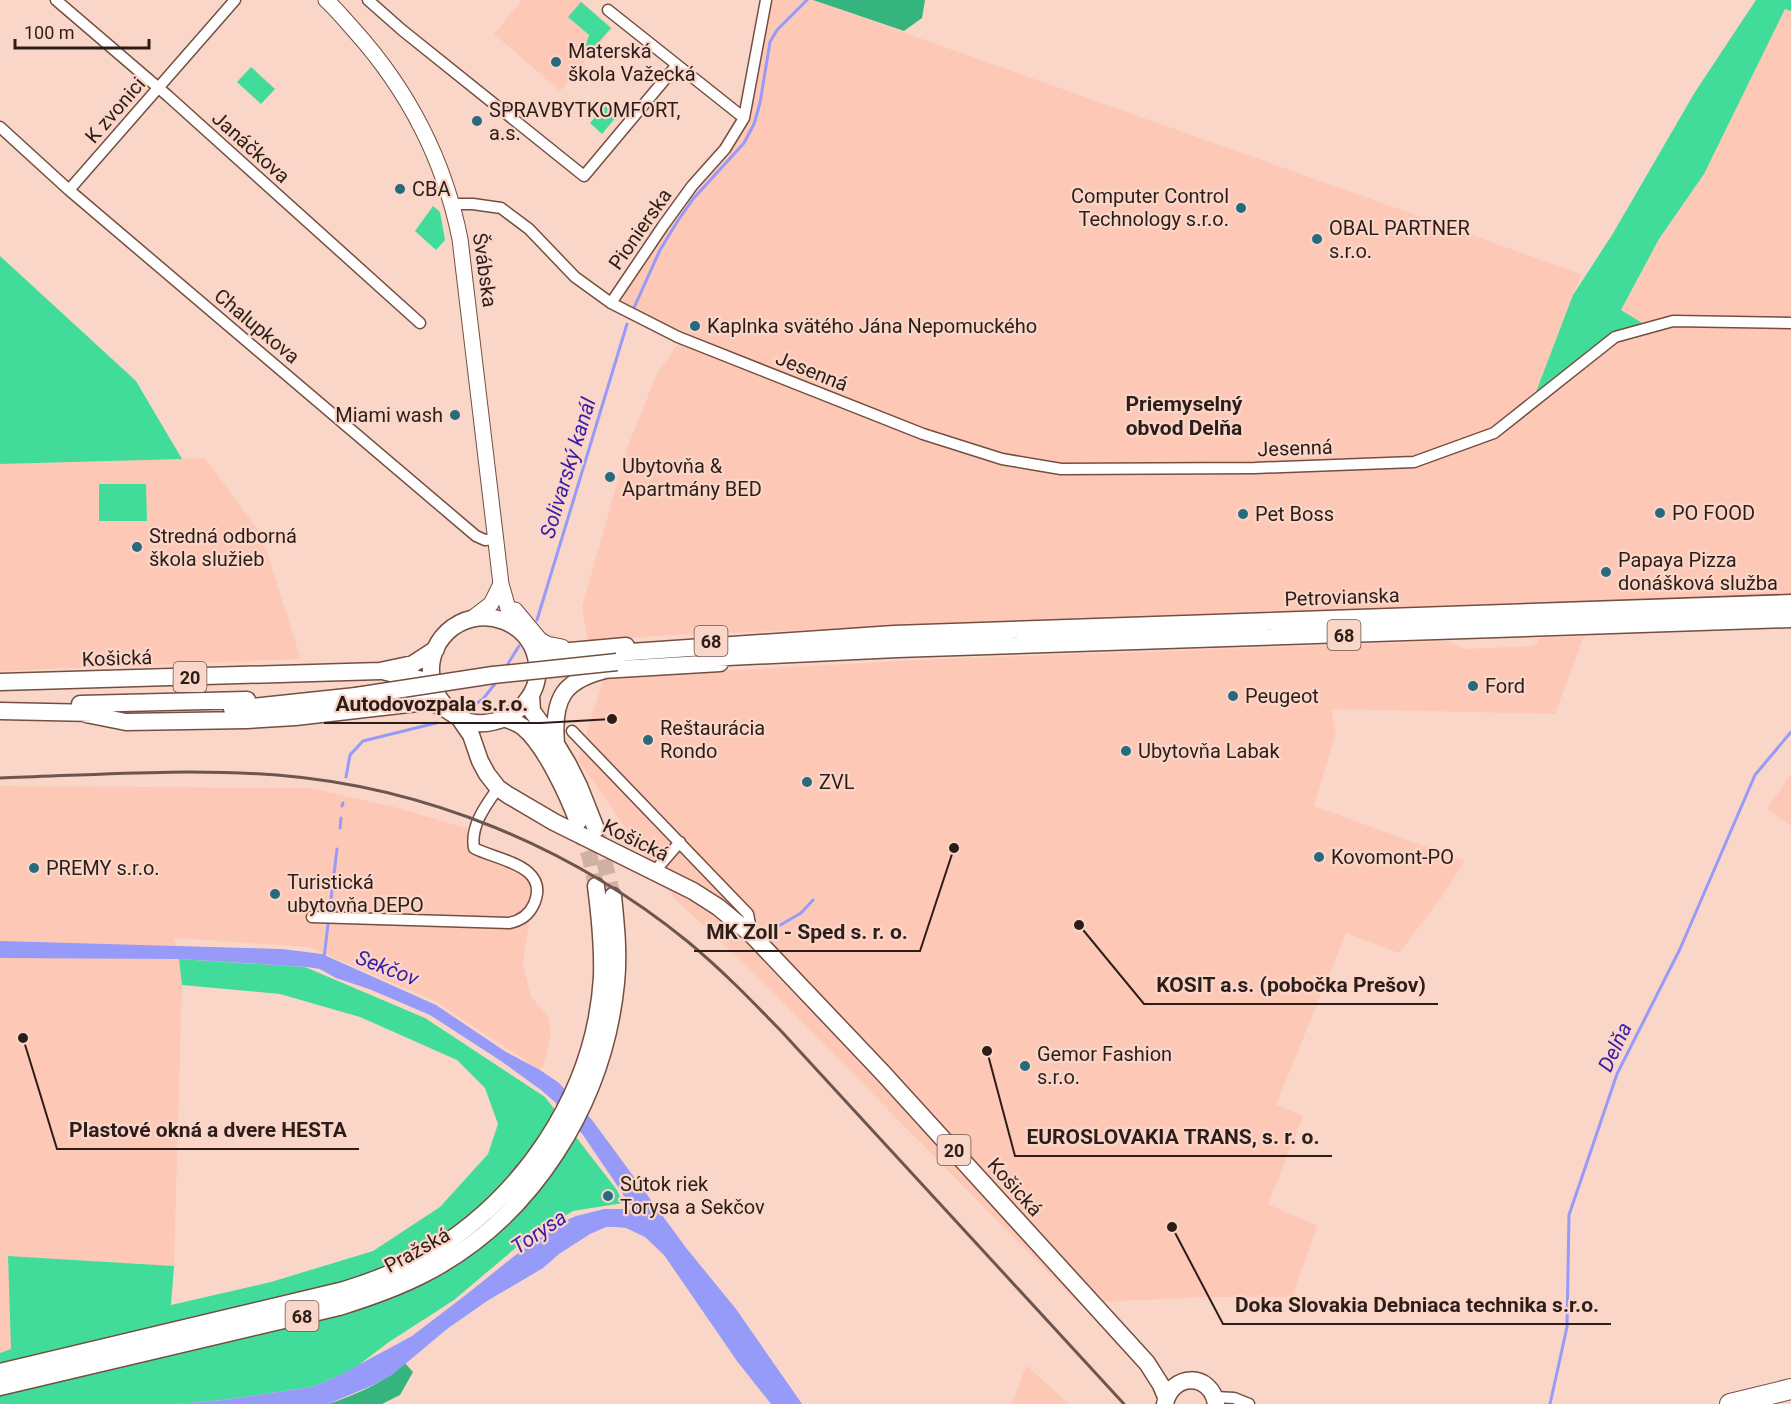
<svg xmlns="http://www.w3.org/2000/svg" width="1791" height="1404" font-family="Roboto,sans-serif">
<rect width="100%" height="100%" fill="#fad6c9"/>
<path fill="#fdc9b6" d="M522 0H580L613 28 560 91 494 34Z
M766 0H813L1581 274 1537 392 1609 338 1646 326 1621 310 1659 239 1704 174 1785 9 1791 11V597L1058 620 674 635 588 641 582 607 627 448 656 376 680 340 611 304 625 270 675 198 705 159 743 119Z
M205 458 261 534 301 659 0 671V464Z
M1584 636 1555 714 1331 709 1336 733 1314 806 1465 861 1441 898 1399 953 1346 933 1276 1105 1303 1116 1268 1204 1317 1226 1292 1297H1207L1078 1303 751 970 675 899 578 760 604 677 939 659 1448 641 1464 649 1530 646 1538 643V638Z
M1791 774V826L1767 809Z
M0 786 310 788 394 807 473 830 471 846 531 871 530 916 523 963 531 997 548 1016 551 1035 544 1063 540 1070 435 1001 309 947 174 938 179 959 182 985 174 1266 8 1256 11 1349 0 1353Z
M1026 1365 1069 1404H1012Z"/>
<path fill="#41dc9a" d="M1756 0H1791V11L1785 9 1704 174 1659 239 1621 310 1647 326 1609 338 1536 392 1573 295 1612 235 1695 92Z
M581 2 611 28 590 52 585 48 589 35 568 17Z
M251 67 275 89 261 104 237 82Z
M605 106 617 116 602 134 590 123Z
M433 206 440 212 445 240 436 250 415 231Z
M0 256 136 381 182 459 0 464Z
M99 484H146L147 521H99Z
M179 959 305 967 425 1018 545 1097 617 1190 623 1203 573 1211 525 1240 454 1300 389 1342 352 1370 312 1387 223 1400 176 1404H0V1353L11 1349 8 1256 174 1266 171 1305 271 1282 373 1251 440 1207 488 1154 498 1124 485 1088 457 1060 360 1017 280 994 182 985Z"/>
<path fill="#36b47e" d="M813 0H925L922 18 904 31Z
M405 1363 413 1372 400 1395 382 1404H328C356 1395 383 1383 405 1363Z"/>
<path fill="#969af8" d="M0 941 282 949 322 954 436 1005 506 1052 540 1070 559 1083 592 1120 687 1249 736 1309 802 1404H771L737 1361 664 1255 645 1237 626 1228 616 1227H606L590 1234 559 1254 543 1268 487 1301 447 1329 392 1375 371 1386 328 1404H176L223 1400 312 1387 338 1376 412 1336 467 1294 513 1257 562 1222 576 1216 604 1209H633L583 1135 555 1102 541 1090 501 1061 430 1015 369 989 336 978 320 969 307 967 179 959 0 958Z"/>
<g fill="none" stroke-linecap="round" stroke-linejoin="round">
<path stroke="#969af8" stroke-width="3" d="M633 310 660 250 677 222 693 199 744 143 754 124 760 103 770 42 777 30 807 0
M537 620 627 324
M506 667 519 646
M468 709 483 699 498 680
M346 777 350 755 363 741 436 723
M342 806 343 803
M340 828 341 818
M770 931 801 913 813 900
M324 958 337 849
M1550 1404 1567 1327 1569 1215 1617 1074 1680 949 1755 775 1791 732"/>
<path stroke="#d1b1a6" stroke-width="16" stroke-dasharray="16 8" stroke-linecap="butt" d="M580 828 590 858 596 886
M598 836 613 896"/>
<g stroke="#744e41" stroke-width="13">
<path id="street" d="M56 0 168 96 420 323
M368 0 402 30 584 176 676 66
M608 10 744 118
M0 127 69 190 476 536 485 540 496 539
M69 190 235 0
M453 204H473L501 208 529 229 575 277 611 303 678 337 923 434 1002 459 1061 469 1255 468 1414 462 1494 433 1615 337 1673 321 1791 323
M611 303 663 226 692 186 725 149 744 118 766 0
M572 731 748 914 752 934
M654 872 680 842
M312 917 509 923C520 921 529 915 534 904 551 865 496 860 474 848 470 826 486 805 498 788
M1215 1397 1234 1398 1249 1404"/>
</g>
<g stroke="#744e41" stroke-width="17">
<path id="secondary" d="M326 0C336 9 345 20 354 30 408 90 444 159 460 239L501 584 509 612 518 627
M515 610 540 640 547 644 562 647
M474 617 491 604 501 584"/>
</g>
<g stroke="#744e41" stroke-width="19">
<path id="primary" d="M531 644 539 650 548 653 626 646
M616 653 894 634 1791 603
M707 658 897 649 1791 619
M602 670 720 663
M386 672 423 680 434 687
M0 682 380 671 413 664 436 649
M531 695 532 711 556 744 568 764 579 786 596 829
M80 704 247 700
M232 709 356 696
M0 711 95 713
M86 714 126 722 246 720 295 717 426 702C440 704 447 710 458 717 479 730 510 721 525 703 537 689 540 675 536 657 532 640 520 627 504 621 461 605 419 644 434 688 437 697 443 704 450 711
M460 719 471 735 480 761 487 774 498 788 508 795 554 822 693 891 718 907 752 935 882 1072 1147 1363 1161 1385 1166 1397
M506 719C512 721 518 723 523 727 545 745 568 795 578 822
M556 744C552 697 564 679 610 669
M0 1372 344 1290C370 1282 396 1272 420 1259 521 1202 595 1095 602 977 603 946 600 917 596 886
M0 1387 339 1307C368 1298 397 1288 424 1274 533 1218 604 1103 616 983 619 954 616 925 613 896
M1165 1404C1171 1373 1211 1372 1216 1404"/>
</g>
<g stroke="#744e41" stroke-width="22">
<path id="highway" d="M1730 1404 1791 1389"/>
</g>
<use href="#street" stroke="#fff" stroke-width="10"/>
<use href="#secondary" stroke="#fff" stroke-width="15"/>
<use href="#primary" stroke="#fff" stroke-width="16"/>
<use href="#highway" stroke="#fff" stroke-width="20"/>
<path stroke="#6d564f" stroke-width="3" d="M0 778C92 775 185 768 277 775 426 787 571 847 687 941 721 969 751 1000 782 1032L1124 1404"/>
<g stroke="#744e41" stroke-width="19" stroke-linecap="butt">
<path id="primary-bridge" d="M356 696 493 675 617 662"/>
</g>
<use href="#primary-bridge" stroke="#fff" stroke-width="16"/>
</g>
<g fill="#286a7d" stroke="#fad6c9" stroke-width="2">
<circle cx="556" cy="62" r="6"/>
<circle cx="477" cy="121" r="6"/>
<circle cx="400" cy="189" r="6"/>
<circle cx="1241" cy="208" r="6"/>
<circle cx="1317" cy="239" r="6"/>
<circle cx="695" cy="326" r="6"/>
<circle cx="455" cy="415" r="6"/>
<circle cx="610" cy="477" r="6"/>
<circle cx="1660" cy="513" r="6"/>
<circle cx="1243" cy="514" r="6"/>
<circle cx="137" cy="547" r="6"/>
<circle cx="1606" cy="572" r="6"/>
<circle cx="1473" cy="686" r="6"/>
<circle cx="1233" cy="696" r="6"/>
<circle cx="648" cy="740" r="6"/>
<circle cx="1126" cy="751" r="6"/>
<circle cx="807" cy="782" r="6"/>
<circle cx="1319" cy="857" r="6"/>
<circle cx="34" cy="868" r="6"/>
<circle cx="275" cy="894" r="6"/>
<circle cx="1025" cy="1066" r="6"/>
<circle cx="608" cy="1196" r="6"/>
</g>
<g text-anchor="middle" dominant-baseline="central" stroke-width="4.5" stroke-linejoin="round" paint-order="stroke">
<g fill="#fad6c9" stroke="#6a544d" stroke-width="1.5">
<rect x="1327.5" y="620" width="33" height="30" rx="4.5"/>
<rect x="694.5" y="626" width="33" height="30" rx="4.5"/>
<rect x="173.5" y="662" width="33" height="30" rx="4.5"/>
<rect x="937.5" y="1135" width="33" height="30" rx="4.5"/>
<rect x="285.5" y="1301" width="33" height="30" rx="4.5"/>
</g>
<g font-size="18" font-weight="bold" fill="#2d1d18">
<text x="1344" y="635">68</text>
<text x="711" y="641">68</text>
<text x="190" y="677">20</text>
<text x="954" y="1150">20</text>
<text x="302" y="1316">68</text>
</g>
<g font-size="20" fill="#2d1d18" stroke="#fad6c9" text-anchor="start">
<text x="568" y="51">Materská<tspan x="568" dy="23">škola Važecká</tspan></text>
<text x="489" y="110">SPRAVBYTKOMFORT,<tspan x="489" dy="23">a.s.</tspan></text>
<text x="412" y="189">CBA</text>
<text x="1229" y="196" text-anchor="end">Computer Control<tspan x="1229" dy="23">Technology s.r.o.</tspan></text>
<text x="1329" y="228">OBAL PARTNER<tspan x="1329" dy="23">s.r.o.</tspan></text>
<text x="707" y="326">Kaplnka svätého Jána Nepomuckého</text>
<text x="443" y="415" text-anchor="end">Miami wash</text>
<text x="622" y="466">Ubytovňa &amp;<tspan x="622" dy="23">Apartmány BED</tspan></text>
<text x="1672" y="513">PO FOOD</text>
<text x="1255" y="514">Pet Boss</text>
<text x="149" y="536">Stredná odborná<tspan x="149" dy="23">škola služieb</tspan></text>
<text x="1618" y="560">Papaya Pizza<tspan x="1618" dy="23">donášková služba</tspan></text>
<text x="1485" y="686">Ford</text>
<text x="1245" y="696">Peugeot</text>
<text x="660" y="728">Reštaurácia<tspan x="660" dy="23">Rondo</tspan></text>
<text x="1138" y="751">Ubytovňa Labak</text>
<text x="819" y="782">ZVL</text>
<text x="1331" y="857">Kovomont-PO</text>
<text x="46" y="868">PREMY s.r.o.</text>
<text x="287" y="882">Turistická<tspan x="287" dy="23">ubytovňa DEPO</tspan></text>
<text x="1037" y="1054">Gemor Fashion<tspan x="1037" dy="23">s.r.o.</tspan></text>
<text x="620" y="1184">Sútok riek<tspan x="620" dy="23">Torysa a Sekčov</tspan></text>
</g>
<g font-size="20" fill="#2d1d18" stroke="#fad6c9">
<text transform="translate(115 110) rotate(-49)">K zvonici</text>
<text transform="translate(251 147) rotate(42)">Janáčkova</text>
<text transform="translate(640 229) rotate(-55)">Pionierska</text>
<text transform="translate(485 270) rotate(82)">Švábska</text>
<text transform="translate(257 326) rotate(40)">Chalupkova</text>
<text transform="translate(812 371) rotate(22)">Jesenná</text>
<text transform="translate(1295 448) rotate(-2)">Jesenná</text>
<text transform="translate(1342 597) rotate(-2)">Petrovianska</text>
<text transform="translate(117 658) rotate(-2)">Košická</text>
<text transform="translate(636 840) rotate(26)">Košická</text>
<text transform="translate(1015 1187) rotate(48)">Košická</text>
<text transform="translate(417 1250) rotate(-29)">Pražská</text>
</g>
<g font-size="21" font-weight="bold" fill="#2d1d18" stroke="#fad6c9">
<text x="1184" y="404">Priemyselný<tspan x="1184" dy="24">obvod Delňa</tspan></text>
</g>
<g font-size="21" font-style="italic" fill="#3a1da7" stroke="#fad6c9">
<text transform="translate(568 468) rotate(-73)">Solivarský kanál</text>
<text transform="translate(387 968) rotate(21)">Sekčov</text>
<text transform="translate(1615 1047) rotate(-65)">Delňa</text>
<text transform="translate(539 1232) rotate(-34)">Torysa</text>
</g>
</g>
<path fill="none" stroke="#2d1d18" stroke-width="2" d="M612 719L541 723H324M954 848L920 951H694M1079 925L1144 1004H1438M23 1038L57 1149H359M987 1051L1015 1156H1332M1172 1227L1223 1324H1611"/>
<g fill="#2d1d18" stroke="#fad6c9" stroke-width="2">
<circle cx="612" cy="719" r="6"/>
<circle cx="954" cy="848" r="6"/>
<circle cx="1079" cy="925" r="6"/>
<circle cx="23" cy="1038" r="6"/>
<circle cx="987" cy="1051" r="6"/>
<circle cx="1172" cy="1227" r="6"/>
</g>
<g font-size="21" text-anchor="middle" font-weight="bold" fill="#2d1d18" stroke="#fad6c9" stroke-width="4.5" stroke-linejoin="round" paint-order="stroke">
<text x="432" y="711">Autodovozpala s.r.o.</text>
<text x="807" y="939">MK Zoll - Sped s. r. o.</text>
<text x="1291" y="992">KOSIT a.s. (pobočka Prešov)</text>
<text x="208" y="1137">Plastové okná a dvere HESTA</text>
<text x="1173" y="1144">EUROSLOVAKIA TRANS, s. r. o.</text>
<text x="1417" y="1312">Doka Slovakia Debniaca technika s.r.o.</text>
</g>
<path d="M15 39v9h134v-9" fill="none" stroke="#2d1d18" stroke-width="3"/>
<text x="24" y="39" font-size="18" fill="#2d1d18" stroke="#fad6c9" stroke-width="4.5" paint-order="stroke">100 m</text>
</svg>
